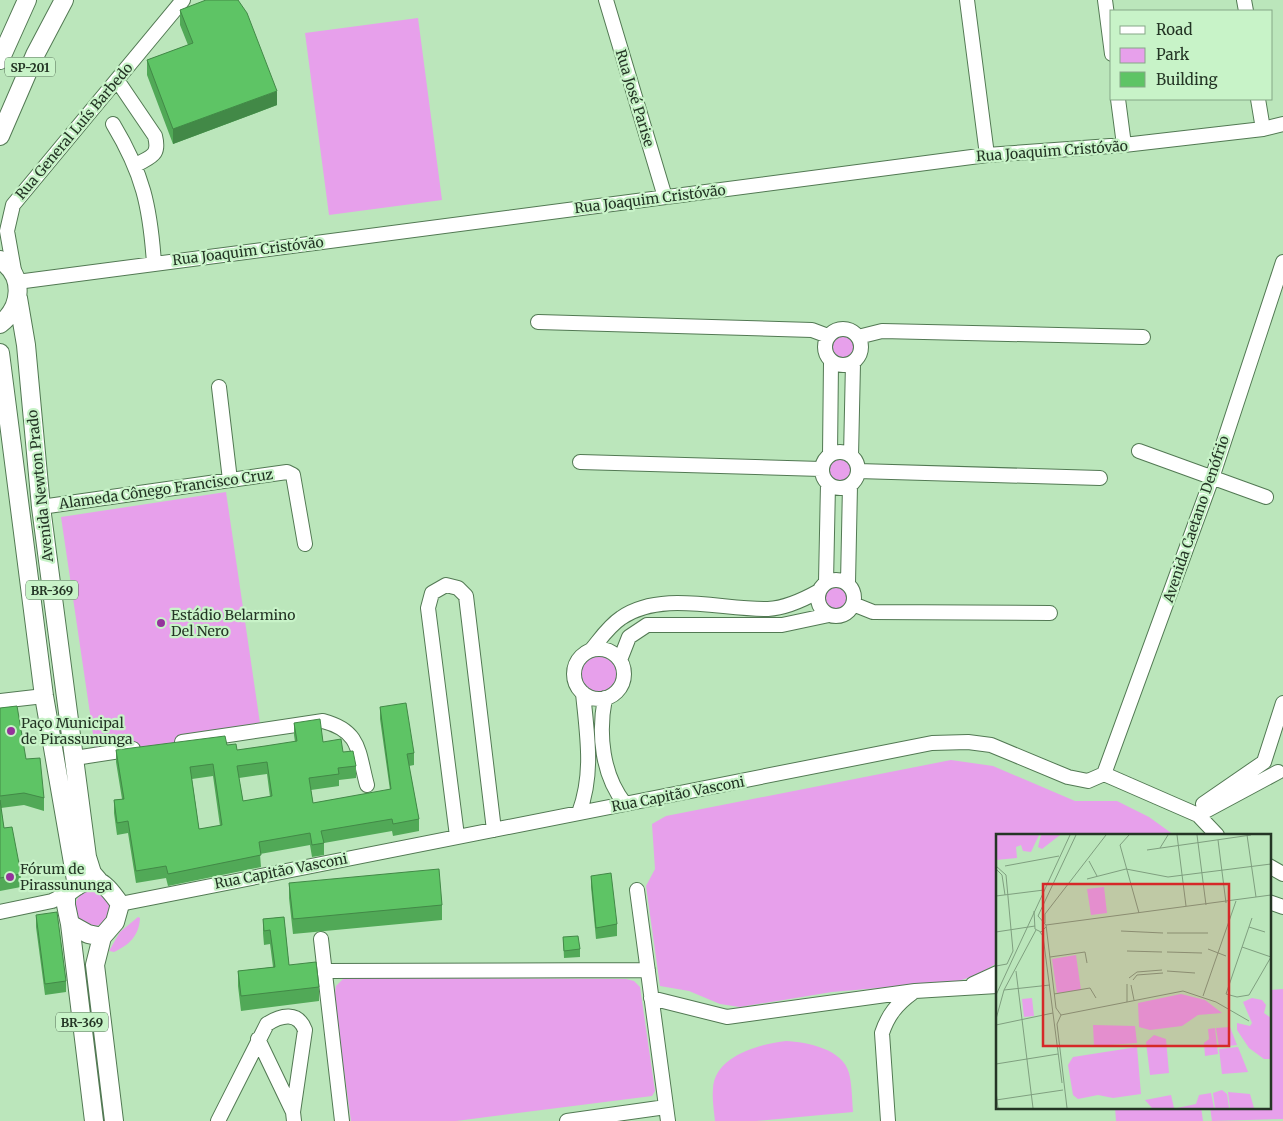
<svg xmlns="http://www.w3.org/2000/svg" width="1283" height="1121" font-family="Merriweather,serif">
<rect width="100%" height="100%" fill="#bbe6bb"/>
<path fill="#e7a0eb" d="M418 18 442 200 329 215 305 33Z
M831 347a12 12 0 1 1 24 0a12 12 0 1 1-24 0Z
M828 470a12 12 0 1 1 24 0a12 12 0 1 1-24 0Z
M226 492 261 730 96 754 61 517Z
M824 598a12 12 0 1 1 24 0a12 12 0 1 1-24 0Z
M581 674a18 18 0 1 1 36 0a18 18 0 1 1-36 0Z
M951 760 993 766 1075 801H1117L1149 817 1174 835H997V963L979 974 959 981 832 992 740 1007 720 1004 689 991 660 986 646 886 655 869 652 824 666 816Z
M75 908a18 18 0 1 1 36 0a18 18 0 1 1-36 0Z
M138 917 140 918C139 936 129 945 114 952L109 951 120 932Z
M344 978 626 979 634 981 640 987 655 1091 652 1096 456 1121H351L334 1000 336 986Z
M1283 989V1119L1212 1121 1210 1107H1269V990Z
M786 1041C807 1042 843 1049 849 1073 852 1085 852 1099 853 1112L756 1121H715C714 1111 712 1100 713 1089 714 1056 760 1044 786 1041Z
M1115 1107H1201L1203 1121H1116Z"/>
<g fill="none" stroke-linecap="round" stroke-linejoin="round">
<g stroke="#527953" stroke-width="16">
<path id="minor" d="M606 0 665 197
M967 0 987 155
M1105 0 1112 54
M1244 0 1246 11
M117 80 155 136C160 156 151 156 136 165
M1118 99 1124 145
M1258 99 1263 129
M113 124C143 174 150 206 154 263
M15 276 7 231 13 205 183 0
M17 282 987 155 1124 145 1263 129 1283 124
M538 322 812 330 828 336
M825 347a18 18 0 1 1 36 0a18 18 0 1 1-36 0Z
M858 337 882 331 1143 337
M219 387 230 480
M1139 451 1266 497
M822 470a18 18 0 1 1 36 0a18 18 0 1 1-36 0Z
M830 454 831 362
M851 456 853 363
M580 462 821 469
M858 471 1100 478
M41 507 287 472 293 475 305 544
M818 598a18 18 0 1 1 36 0a18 18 0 1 1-36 0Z
M826 582 828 484
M848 583 850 485
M853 604 873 612 1050 613
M574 674a25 25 0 1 1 50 0a25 25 0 1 1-50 0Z
M592 649C601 638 609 626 621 618 661 590 722 610 768 609 786 608 803 600 819 591
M620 660 629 637 647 625H782L829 615
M605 698C598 734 602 775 625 804
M0 701 44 696
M182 742 323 721C361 731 358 752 367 785
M75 758 133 749
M1264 762 1283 703
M1104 774 1212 478 1283 262
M1203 804 1264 762
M579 813C594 773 587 735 583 693
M1198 815 1278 772
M457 836 428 608 432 593 446 585 458 588 466 596 494 830
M1269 866 1283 874
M637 890 668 1121
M1269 902 1283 907
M120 904 932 743 968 742 991 745 1068 777 1088 781 1104 774 1198 815 1217 835
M0 912 52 901 66 894
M321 939 342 1121
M325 971 648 970
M973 984 997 973
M651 998 727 1017 915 991 997 986
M258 1039 293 1112
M218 1121 267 1024C281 1015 298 1011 305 1030L293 1112 294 1121
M567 1121 666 1107
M888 1121 882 1033C888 1015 897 1004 912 993"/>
</g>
<g stroke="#527953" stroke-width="20">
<path id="major" d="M0 60 27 0
M0 136 35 55 64 0
M0 260C25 275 22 308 0 324
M18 298 26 345 41 507 87 857 92 873 98 880
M0 353 44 696 77 886
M70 924 88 934 102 937
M94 1121 70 924 66 905V894C93 872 101 877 120 904L115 922 102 937 95 965 114 1121"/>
</g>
<use href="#minor" stroke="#fff" stroke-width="14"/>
<use href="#major" stroke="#fff" stroke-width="18"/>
</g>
<path fill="#51a957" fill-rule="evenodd" d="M180 10 277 105 173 144 147 75V60L188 45 180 25Z
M380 707 414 753V765L409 766 419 819V831L393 836 392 831 324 843V855L312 857 310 845 260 854 261 867 168 886 166 878 136 883 128 833 117 835 114 813V800L122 799 116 762V750L227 745 237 750 295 742 294 735V723L323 742 343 752 356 766V778L339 780V786L311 790 313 803 390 790 380 719ZM267 774 270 797 243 801 239 778ZM213 776 220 826 199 829 192 779Z
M0 708 44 798V811L24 805 1 808 4 828 21 874V887L0 891Z
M591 876 617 924V936L596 939 591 887Z
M289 883 442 905V920L293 934 289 898Z
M36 915 66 981V992L45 995 36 927Z
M284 917 289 965 319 987V1001L241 1011 238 986V971L273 967 270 944 264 945 263 933V919Z
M563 937 580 949V957L564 958Z"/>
<path fill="#428947" d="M277 91V105L173 144V129Z"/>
<path fill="#5ec465" stroke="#428947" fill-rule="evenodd" d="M206 0H238L247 13 277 91 173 129 147 60 193 43 180 10Z
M406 703 414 753 407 754 419 819 393 824 392 819 321 831 324 843 312 845 310 833 259 842 261 855 168 874 166 866 136 871 128 821 117 823 114 800 124 799 116 750 225 736 227 745 236 744 237 750 265 746 297 741 294 723 320 719 323 742 341 739 343 752 353 751 356 766 338 768 339 774 309 778 313 803 391 789 380 707ZM267 762 272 796 243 801 237 766ZM213 764 222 825 199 829 190 767Z
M17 706 26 759 40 758 44 798 24 793 0 796V708Z
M0 800 4 828 12 827 21 874 0 878Z
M439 869 442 905 293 919 289 883Z
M611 873 617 924 596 928 591 876Z
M57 912 66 981 45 984 36 915Z
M284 917 289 965 316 962 319 987 241 996 238 971 275 967 270 930 264 931 263 919Z
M578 936 580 949 564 951 563 937Z"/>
<g fill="#94339b" stroke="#c8f3c8" stroke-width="2">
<circle cx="161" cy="623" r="5"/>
<circle cx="11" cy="731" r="5"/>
<circle cx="10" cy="877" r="5"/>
</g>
<g text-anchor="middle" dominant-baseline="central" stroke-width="4.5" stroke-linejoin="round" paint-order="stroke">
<g fill="#c8f3c8" stroke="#556e56" stroke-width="1">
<rect x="5" y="57.5" width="50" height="19" rx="4"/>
<rect x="26" y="580.5" width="52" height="19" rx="4"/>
<rect x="56" y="1012.5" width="52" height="19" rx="4"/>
</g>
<g font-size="12" font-weight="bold" fill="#243525">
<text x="30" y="67">SP-201</text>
<text x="52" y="590">BR-369</text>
<text x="82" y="1022">BR-369</text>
</g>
<g font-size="14" fill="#243525" stroke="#c8f3c8">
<text transform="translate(635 98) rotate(73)">Rua José Parise</text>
<text transform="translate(74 131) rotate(-50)">Rua General Luís Barbedo</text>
<text transform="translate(1052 151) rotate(-4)">Rua Joaquim Cristóvão</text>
<text transform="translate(650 199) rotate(-7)">Rua Joaquim Cristóvão</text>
<text transform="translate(248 251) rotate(-7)">Rua Joaquim Cristóvão</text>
<text transform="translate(40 486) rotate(-96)">Avenida Newton Prado</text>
<text transform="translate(166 489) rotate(-8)">Alameda Cônego Francisco Cruz</text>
<text transform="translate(1196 519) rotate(-71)">Avenida Caetano Denófrio</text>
<text transform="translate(678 794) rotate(-11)">Rua Capitão Vasconi</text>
<text transform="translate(281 871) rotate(-11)">Rua Capitão Vasconi</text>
</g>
<g font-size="14" fill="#243525" stroke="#c8f3c8" text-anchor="start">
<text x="171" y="615">Estádio Belarmino<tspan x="171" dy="16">Del Nero</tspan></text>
<text x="21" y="723">Paço Municipal<tspan x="21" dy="16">de Pirassununga</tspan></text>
<text x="20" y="869">Fórum de<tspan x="20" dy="16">Pirassununga</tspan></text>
</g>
</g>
<g transform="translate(996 834)">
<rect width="275" height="275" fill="#bbe6bb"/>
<path d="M0 1H43L35 18 27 17 25 11 20 13 21 24 0 26ZM45 1H64L46 15 42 13ZM108 53 111 79 95 81 91 55ZM80 121 85 156 61 159 56 125ZM185 160 209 166 226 179 202 181 186 192 154 196 143 193 142 169ZM36 164 38 182 28 183 26 165ZM256 164 266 166 270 171 268 179 275 184V225H268L253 214 241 196V189L254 192 256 189 247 168ZM139 192 141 209 98 212 97 191ZM234 193 241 211 223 213 220 194ZM219 194 222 220 209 222 208 209 213 205 212 195ZM158 201 170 205 173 239 154 241 150 208ZM141 213 145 260 117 264 102 261 82 265 77 261 72 231 77 223ZM242 213 252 238 226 240 223 215ZM226 256 231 260 233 274H219L217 259ZM232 258 254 260 258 274H234ZM215 259 218 274H181L200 270 203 261ZM175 261 178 274H156L149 266Z" fill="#e7a0eb"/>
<path fill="none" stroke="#7f9f7f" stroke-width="1" d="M133 1 124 11 143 79M181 1 190 72M201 1 210 71M251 1 260 63M222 6 230 69M164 14 172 1M151 16 255 1M93 27 101 42M0 32 10 41 17 117 11 130 0 132M9 32 63 22M0 35 6 41 9 61M91 45 130 35 172 43 275 30M0 62 48 56M38 77 39 95 45 98 50 93M49 89V80L110 1M50 91 275 61M253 93 269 98M125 97 167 99M0 98 39 92M44 98 47 102 66 249M171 99H212M246 113 275 123M212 115 230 122M131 117 166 118M171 118 206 119M54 123 89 118 91 129M20 137 37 274M171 137 199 139M133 144 141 138 166 136M137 146 141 141 167 139M135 151 138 166M8 156 54 151M58 160 94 154 100 164M230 160 256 84M230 160 241 163 253 161 275 123M0 161 74 1M207 162 240 67M131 168V150M65 181 187 157 220 168 253 187M0 185 8 156 40 96M0 191 57 179M0 230 62 220M0 257 2 274M0 266 67 256M71 274 61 190 65 181 60 174 50 91 42 82 80 1"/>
<path fill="#d62828" fill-opacity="0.15" stroke="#d62828" stroke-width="2.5" d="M47 50H233V212H47Z"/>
<rect width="275" height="275" fill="none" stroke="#243525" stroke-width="2.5"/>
</g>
<rect x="1110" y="10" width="162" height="90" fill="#c8f3c8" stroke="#86a787"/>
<rect x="1120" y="26" width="25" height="8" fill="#ffffff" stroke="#86a787"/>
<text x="1156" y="35" font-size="15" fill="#243525">Road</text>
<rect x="1120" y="48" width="25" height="15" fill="#e7a0eb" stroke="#86a787"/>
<text x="1156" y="60" font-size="15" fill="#243525">Park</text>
<rect x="1120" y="72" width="25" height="15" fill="#5ec465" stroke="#86a787"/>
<text x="1156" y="85" font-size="15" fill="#243525">Building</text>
</svg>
